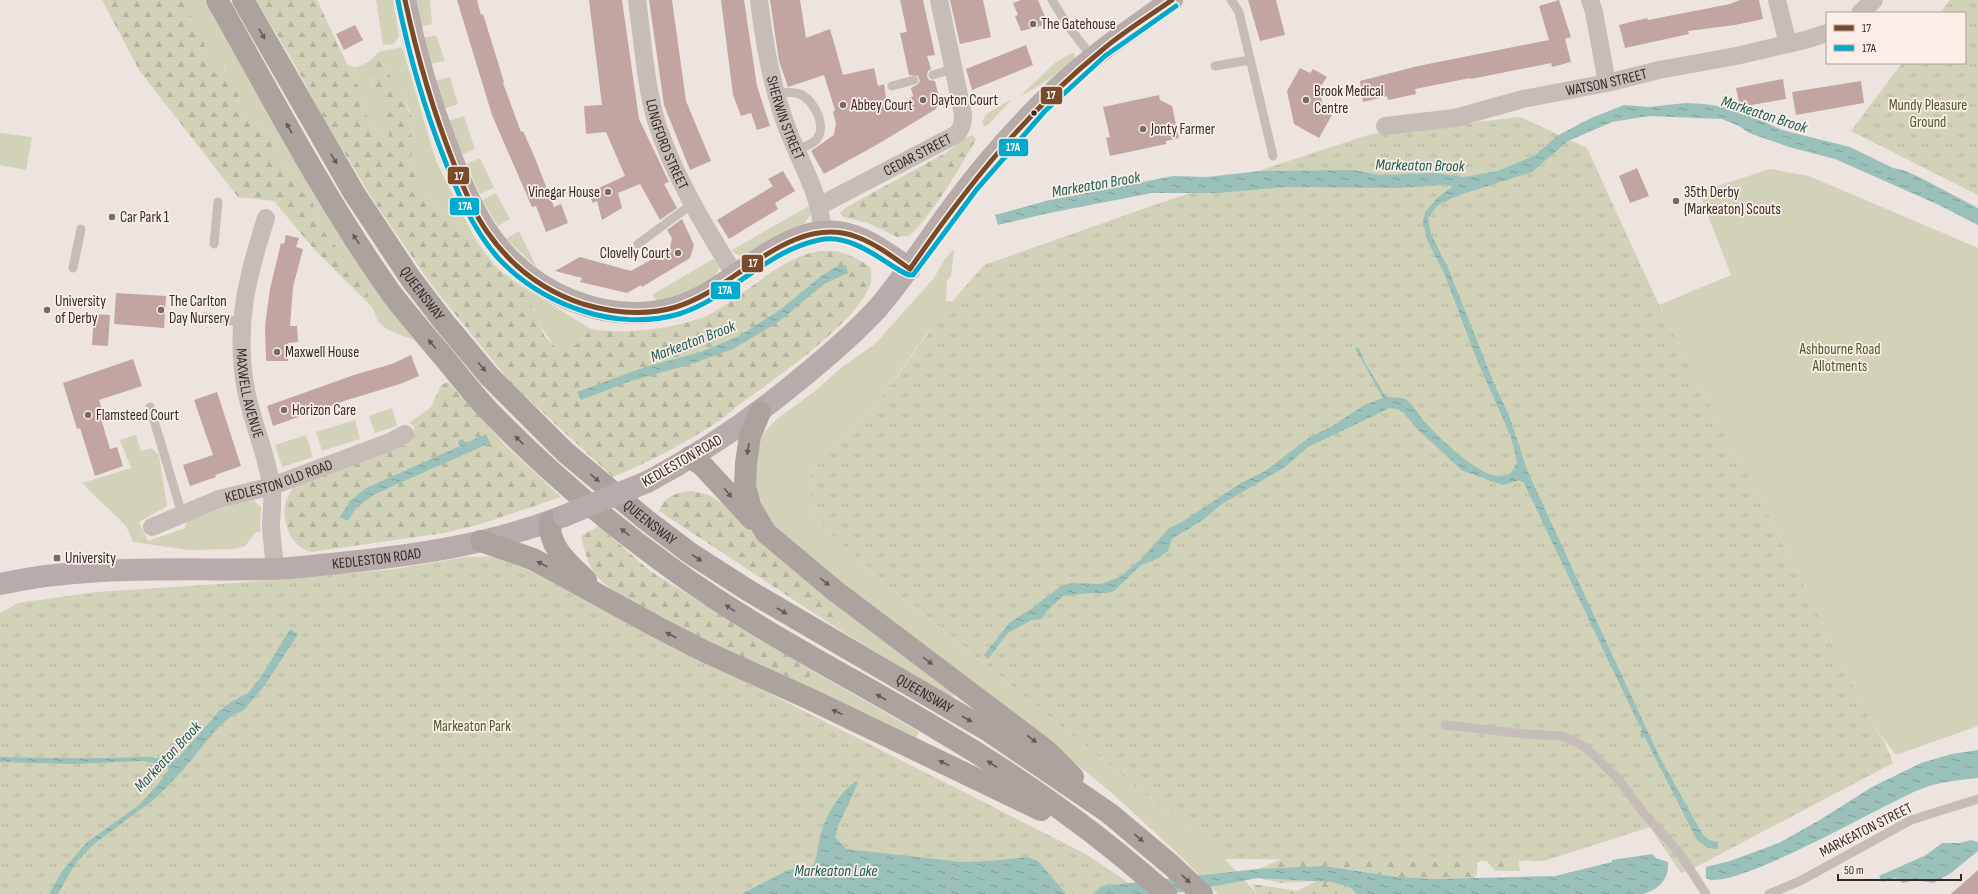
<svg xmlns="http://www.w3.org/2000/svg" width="1978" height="894" font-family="'Sofia Sans Condensed',sans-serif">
<defs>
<pattern id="forest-firs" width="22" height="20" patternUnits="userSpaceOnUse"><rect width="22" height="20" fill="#d2d2b9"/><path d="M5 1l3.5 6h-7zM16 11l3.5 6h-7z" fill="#b5b49f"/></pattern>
<pattern id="park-tufts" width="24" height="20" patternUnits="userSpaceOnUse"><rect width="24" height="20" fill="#d2d2b9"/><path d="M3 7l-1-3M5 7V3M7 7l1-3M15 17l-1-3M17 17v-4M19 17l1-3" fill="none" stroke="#b5b49f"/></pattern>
<pattern id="water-ripples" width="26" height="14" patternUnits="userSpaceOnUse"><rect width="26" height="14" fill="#9ac0ba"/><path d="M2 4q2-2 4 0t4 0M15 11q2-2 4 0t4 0" fill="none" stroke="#7e9c97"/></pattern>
</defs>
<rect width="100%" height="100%" fill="#ede4e0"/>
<path fill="#d2d2b9" d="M183 0H205L315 196 390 309 414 340 388 330 379 323 372 307 337 248 322 228 312 200 297 176 275 153 274 139 239 109 238 89 227 65 220 77 207 58 204 42 191 17 187 5Z
M376 0H393L399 36 394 44 383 45Z
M414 0H430L432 24 419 27Z
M436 35 445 61 430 64 423 38Z
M402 47 436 161 474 237 487 256 471 236 458 227 454 218 439 208 425 195 409 165 413 147 410 124 412 117C407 110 409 106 406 99 400 86 385 79 386 63L370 78C379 98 392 119 389 141L381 136 369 120 362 103 363 94 353 78 355 68 368 62 379 52Z
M1074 52 1075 58C1058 73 1041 86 1020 96L1056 62Z
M450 77 458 104 444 109 435 81Z
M1012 99 988 125 984 126 982 122 986 114Z
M464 116 475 149 461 155 448 121Z
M0 133 32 137 26 170 0 165Z
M480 158 494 188 480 194 466 164Z
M1770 169 1809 176 1978 248V726L1896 755 1873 725 1752 481 1735 456 1659 305 1731 275 1699 192Z
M496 193 510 219 498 226 482 200Z
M807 207H810L811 213 804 225 782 233 743 256 736 254 732 250Z
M519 231 537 268 506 239Z
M954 249 951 276 947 281 946 301 955 302 927 333 873 409 826 450 809 477 811 512 828 531 882 581 1225 859 1257 894H1218L1174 850 1113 794 1049 742 777 533 754 498 758 445 763 434 777 419 815 391 841 368 876 343 934 278 944 260Z
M713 259 720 265C716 286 675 298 657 301L652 295Z
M518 284 591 329C581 340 573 351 558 349 540 331 531 306 518 284Z
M392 408 397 426 375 433 369 416Z
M355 420 360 439 322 451 316 432Z
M136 435 141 451 151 448 159 455 167 506 139 522 148 541 185 528 187 521 244 500 252 499 261 507 260 532H256L245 546 234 549 189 550 133 542 126 526 82 483 131 468 120 440Z
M306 435 313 457 282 467 275 445Z
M849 614 955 693 952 698 835 627Z
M813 671 919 732 916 738 806 685Z"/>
<path fill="url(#forest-firs)" d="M102 0H183L187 5 191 17 204 42 207 58 220 77 228 65 238 89 239 109 274 139 275 153 297 176 312 200 322 228 337 248 361 275 372 307 313 248 274 201 238 197 139 70Z
M256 0H317L347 64 355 68 353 78 363 94 362 103 369 120 381 136 388 141C394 114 369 93 370 67L380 60 386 63V70L406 99 408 111 412 117 410 124 413 147 409 165 425 195 439 208 454 218 458 227 471 236 499 270 518 284 531 305 545 337 558 349C573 351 581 340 591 329 629 335 671 329 707 316 720 308 733 300 745 291 787 262 821 231 870 267 871 271 872 278 871 282 862 318 778 377 747 399 734 408 723 419 710 427 679 446 647 463 613 477L511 383 433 287 377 206 323 118 294 63Z
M973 135 976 140C958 170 934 213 909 236L897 237 868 223 843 217 840 213 845 208 947 152 965 138Z
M448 382 505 445 561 497 481 524 444 533 311 552C290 547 281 521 286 501 289 493 293 487 299 480L405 443 413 437 414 427 409 423 431 407 441 385Z
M691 491 709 495 723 504 849 614 835 627 659 511C665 496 675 493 691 491Z
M599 526 650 571 813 671 806 685C750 660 694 636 641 606 627 598 607 589 596 575 588 564 584 550 581 536Z
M1326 798 1386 829 1370 845 1377 855C1403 859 1404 862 1418 838L1548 841 1518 857 1520 871H1495L1487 862 1491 852 1477 863V874L1474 878 1433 879 1398 877 1326 866 1331 882 1349 887 1357 894H1257L1252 884 1298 891 1316 881 1281 883 1258 878V869L1282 859 1234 848 1273 836 1289 821Z"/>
<path fill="url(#park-tufts)" d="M1950 0H1978V195L1851 131 1902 63H1965V13H1940Z
M1520 117 1587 148 1659 305 1735 456 1752 481 1873 725 1884 741 1893 763 1694 868 1681 873 1650 827 1544 861 1225 859 880 579 828 531 811 512 809 477 826 450 873 409 944 311 984 265 1157 204 1371 134Z
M511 556 666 641 1084 853 1122 878 1142 894H0V613L18 603 96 592 278 580 395 569 466 557Z"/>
<path fill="url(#water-ripples)" d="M1685 103 1705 104 1735 109 1782 130 1850 147 1893 168 1903 170 1917 176 1978 208V225L1939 205 1835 159 1789 147 1749 133 1739 126 1722 119 1649 116 1612 122 1568 141 1532 172 1459 195 1438 205 1428 218 1431 234 1448 268 1496 388 1509 415 1527 470 1659 756 1703 835 1709 840 1718 842V849L1708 848 1697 840 1644 736 1642 739 1640 735 1642 728 1639 725 1524 483 1519 480 1503 485 1463 471 1418 430 1404 413 1397 409 1390 408 1308 447 1285 467 1222 504 1203 520 1172 539 1168 551 1155 560 1141 565 1114 591 1107 593H1091L1063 596 1047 611 1042 619 1032 620 1008 633 988 659 984 655 1010 622 1031 609 1061 586 1071 583 1101 584 1120 577 1141 559 1169 528 1182 522 1241 483 1265 471 1310 437 1334 425 1364 405 1383 398 1355 348 1358 347 1365 363 1386 397C1393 398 1404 396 1409 402 1415 407 1419 415 1424 421 1438 436 1504 506 1517 462L1511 437 1477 360 1444 273 1427 240 1423 222 1425 212 1437 198 1453 186 1442 185 1399 188 1286 187 1218 193H1152L1049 213 998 225 995 215 1046 201 1173 176 1207 177 1260 171 1353 170 1381 175 1435 173 1464 177 1483 174 1500 170 1534 156 1557 136 1589 119 1624 105 1649 107Z
M846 265 848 273 824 284 777 323 731 350 691 364 631 381 581 400 577 392 645 367 701 352 739 336 781 309 820 277 835 267Z
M486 434 490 443 375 494 356 508 348 521 340 517 350 501 366 488 460 446 458 441 463 439 466 443Z
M290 629 298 634 265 685 244 710 231 716 214 732 182 771 156 798 94 844 75 864 58 894H49L63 870 86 843 140 804 158 784 169 769 165 765 143 761 73 764 0 762V757C47 758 95 759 142 757 155 756 166 762 179 757L219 711 231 702 248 693 261 677Z
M1978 750V778C1960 780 1938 782 1921 789 1889 801 1731 894 1706 878V867L1730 861 1779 843 1818 821 1872 787 1921 763 1952 754Z
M856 781 858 783 838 826 835 837 846 849 962 862 991 861 1027 857 1038 861 1066 894H742L788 870 808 867 814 864C818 854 818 843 821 833 827 813 839 793 856 781Z
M1971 840 1978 842V851L1951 873 1934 883 1915 880 1903 883 1896 878 1882 882 1879 876 1926 855 1942 843H1960Z
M1652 854 1656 858 1668 862C1669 880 1659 889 1643 894H1357L1349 887 1331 882 1258 878 1172 894H1093L1102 886 1258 869 1325 866 1398 877 1433 879 1555 876 1612 862V860Z"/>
<path fill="#c2a4a1" d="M457 0H477L481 15 483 14 504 82 503 83 521 132 523 131 535 158 554 207 561 204 568 223 546 232 536 206 532 207 492 115Z
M589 0H622L639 119 669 182 664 184 677 208 660 220 640 184 618 193 622 208 602 220 597 201 593 203 588 193 625 176 606 132 586 134 584 106 602 105Z
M649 0H672L686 101 711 161 690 170 664 105Z
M721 0H744L757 86 770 126 757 130 751 113 741 116 733 95Z
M770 0H800L806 38 830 29 843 75 874 68 878 86 884 84 888 111 913 96 911 88 918 84 920 81 918 76 909 75 900 33 907 32 900 0H923L935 55 927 56 931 69 928 71 927 76 929 80 935 81 940 101 936 109 878 144 824 174 811 151 834 135 836 123 833 112 835 110 824 75 788 87 779 61Z
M950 0H983L991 37 960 44Z
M1021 0H1038L1048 24 1021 31 1015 16 1018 15 1013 3Z
M1248 0H1276L1285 35 1260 41Z
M1559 0 1571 37 1565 39 1571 62 1552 67 1551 63 1471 79 1470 78 1415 89 1416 94 1388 100 1387 96 1363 102 1360 81 1418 66 1549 40 1539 6Z
M1740 0H1759L1763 19 1735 25 1688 31 1689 34 1625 48 1619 25 1647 18 1648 20 1730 4Z
M355 25 363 40 344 50 336 34Z
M1026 45 1033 65 972 90 966 69Z
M1300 68 1310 73 1313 69 1327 77 1319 89 1324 110 1332 115 1319 138 1294 124 1287 91Z
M1783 79 1786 99 1740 107 1736 88Z
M1861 81 1864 103 1796 115 1792 92Z
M1159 95 1160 100 1172 106 1179 138 1166 141V144L1110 156 1106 138 1110 137 1103 107Z
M1637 168 1649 196 1630 203 1619 176Z
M783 171 795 191 775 203 778 209 729 239 717 220 773 186 768 179Z
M682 219 694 245 690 258 642 287 641 285 627 293 580 282 582 278 555 271 580 257 631 271 670 249 672 238 667 230Z
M286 235 299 238 296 247 303 249 293 287 290 326H297L298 342 288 343V361H266L265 326 270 289 281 243 284 244Z
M116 293 166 296 164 328 114 324Z
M94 314 110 315 108 346 92 345Z
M411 355 419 376 400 384 347 400 273 426 267 406 354 375 392 364Z
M133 359 142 386 99 400 106 421 102 422 110 449 117 447 123 466 95 476 80 428 77 429 63 383Z
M217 392 241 466 215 475 216 477 190 486 183 465 213 455 194 400Z
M1978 870V894H1951Z"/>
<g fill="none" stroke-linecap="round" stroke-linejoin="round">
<path stroke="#c6bdb9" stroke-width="9" d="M1052 0 1068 26 1092 57
M1231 0 1239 12 1273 156
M1215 66 1250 60
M933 75 952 69
M892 86 914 80
M775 94C784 93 792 91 800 94 814 100 829 128 815 141 810 145 802 148 796 151
M214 244 218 202
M638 244 692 204
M73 268 81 229
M204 317 241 322
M150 407 182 514
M1445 725 1526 734 1562 736 1580 744 1594 755 1619 780 1645 815 1679 852 1706 894
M1769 894 1800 881 1911 820 1978 799"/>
<g stroke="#c6bdb9" stroke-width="18">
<path id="s1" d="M637 0C643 41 645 84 657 124 675 178 705 227 735 275"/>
<path id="s2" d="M759 0C764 43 771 84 786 125 798 159 822 196 822 232"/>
<path d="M1590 0 1594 12 1607 83"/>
<path d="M1777 0 1788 44"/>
<path d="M1860 13 1874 0"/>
<path id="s3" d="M1385 126 1455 118 1523 99 1607 83 1659 70 1736 56 1805 40 1827 33"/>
<path id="s4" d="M819 206 957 134C962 127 963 123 963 114L939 0"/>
<path id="s5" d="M266 218C247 277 234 328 246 390 252 422 266 452 271 484 274 498 271 513 271 527 272 541 274 555 275 569"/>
<path id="s6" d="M152 527 219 499 272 486 390 442 405 434"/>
</g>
<g stroke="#b7aca9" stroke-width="22">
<path d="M405 0C415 51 430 102 449 151 460 179 471 208 488 233 529 293 605 327 676 307 727 292 769 238 821 232 856 228 882 250 910 269"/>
<path d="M647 482C702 453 752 419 800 379 827 357 853 335 877 309 902 280 923 248 946 216 976 174 1010 134 1047 98 1084 61 1128 31 1172 0"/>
<path id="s7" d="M0 584C90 564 182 571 274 569 296 568 318 565 340 563 417 555 492 544 564 516"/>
</g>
<g stroke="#aca39f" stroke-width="22">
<path d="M217 0C273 99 325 200 391 293 407 314 424 334 442 355 457 373 472 393 489 411 544 468 606 521 671 568 756 630 849 676 939 730 1019 777 1097 832 1166 894"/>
<path id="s8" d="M243 0 354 193 411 279 444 322 489 376 565 452 645 519 690 553 749 591 987 730 1109 813 1171 865 1202 894"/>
<path d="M760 412 750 436 746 463 745 486 750 506 766 533 834 590 1047 751 1073 777"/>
<path d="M690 457 702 465 752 519"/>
<path d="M550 522C548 547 569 564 586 580"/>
<path d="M481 541 533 559 657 627 706 652 810 699 1041 810"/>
</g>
<path stroke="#b7aca9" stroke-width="22" d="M564 516 647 482"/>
<g stroke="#faeee7" stroke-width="8">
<path id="bus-1" d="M405 0C417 56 433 111 454 164 464 188 473 212 488 233 511 266 544 291 583 304 613 313 646 316 676 307 698 300 718 287 737 274 772 250 813 220 857 237 876 244 893 257 910 269 965 189 1025 113 1101 51 1123 32 1148 17 1172 0"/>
</g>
<g stroke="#faeee7" stroke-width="8">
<path id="bus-2" d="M398 1C409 55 424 107 444 158 458 194 473 230 499 259 522 283 552 301 583 311 613 321 648 323 679 314 730 298 766 251 819 240 859 231 899 278 913 275L977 189 1045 111 1105 56 1176 6"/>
</g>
<use href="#bus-1" stroke="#7a4b2a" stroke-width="5"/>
<use href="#bus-2" stroke="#00a9ce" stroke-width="5"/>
</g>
<defs><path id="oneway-solid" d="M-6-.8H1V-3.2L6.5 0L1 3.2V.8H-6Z"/></defs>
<g fill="#665a57">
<use href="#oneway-solid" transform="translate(262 34) rotate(61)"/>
<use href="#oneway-solid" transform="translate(289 128) rotate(-119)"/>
<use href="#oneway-solid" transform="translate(334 159) rotate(59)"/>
<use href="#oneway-solid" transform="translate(356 239) rotate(-124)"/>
<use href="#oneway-solid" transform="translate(432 344) rotate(-130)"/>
<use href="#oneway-solid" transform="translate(482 367) rotate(50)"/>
<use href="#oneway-solid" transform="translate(519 440) rotate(-136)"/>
<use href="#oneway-solid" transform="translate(748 449) rotate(100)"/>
<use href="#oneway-solid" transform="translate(595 478) rotate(40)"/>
<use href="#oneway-solid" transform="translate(728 493) rotate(51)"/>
<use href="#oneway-solid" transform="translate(625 532) rotate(-142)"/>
<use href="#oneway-solid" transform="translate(697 558) rotate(33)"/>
<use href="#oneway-solid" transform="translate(542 564) rotate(-152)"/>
<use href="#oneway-solid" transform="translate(825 582) rotate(39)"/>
<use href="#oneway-solid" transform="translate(730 608) rotate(-146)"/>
<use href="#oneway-solid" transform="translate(782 611) rotate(30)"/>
<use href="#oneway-solid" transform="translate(671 635) rotate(-153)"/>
<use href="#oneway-solid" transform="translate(928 661) rotate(37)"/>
<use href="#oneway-solid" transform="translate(881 697) rotate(-150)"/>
<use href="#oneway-solid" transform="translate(837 712) rotate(-155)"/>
<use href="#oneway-solid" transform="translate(967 719) rotate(30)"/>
<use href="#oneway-solid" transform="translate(1032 739) rotate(37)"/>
<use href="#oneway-solid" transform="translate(944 763) rotate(-154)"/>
<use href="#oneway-solid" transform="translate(992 764) rotate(-147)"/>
<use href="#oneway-solid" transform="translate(1139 838) rotate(40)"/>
<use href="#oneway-solid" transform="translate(1186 879) rotate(43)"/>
</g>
<g fill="#776a68" stroke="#faeee7" stroke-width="1.5">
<circle cx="1033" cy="24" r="4"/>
<circle cx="923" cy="100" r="4"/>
<circle cx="1306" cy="100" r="4"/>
<circle cx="843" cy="105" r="4"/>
<circle cx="1143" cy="129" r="4"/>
<circle cx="608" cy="192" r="4"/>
<circle cx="1676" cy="201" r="4"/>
<circle cx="112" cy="217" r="4"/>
<circle cx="678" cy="253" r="4"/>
<circle cx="47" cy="310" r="4"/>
<circle cx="161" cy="310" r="4"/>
<circle cx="277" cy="352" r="4"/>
<circle cx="284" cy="410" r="4"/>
<circle cx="88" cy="415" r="4"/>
<rect x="53" y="554" width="8" height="8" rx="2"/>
</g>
<circle fill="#372927" stroke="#faeee7" stroke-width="1.5" cx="1034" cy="113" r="3.5"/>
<g text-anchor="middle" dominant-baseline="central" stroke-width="3.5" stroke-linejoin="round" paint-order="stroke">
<g font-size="15" fill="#372927" stroke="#faeee7" text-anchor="start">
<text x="1041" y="24">The Gatehouse</text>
<text x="1314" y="91">Brook Medical<tspan x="1314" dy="17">Centre</tspan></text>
<text x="931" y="100">Dayton Court</text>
<text x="851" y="105">Abbey Court</text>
<text x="1151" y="129">Jonty Farmer</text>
<text x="600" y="192" text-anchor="end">Vinegar House</text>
<text x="1684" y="192">35th Derby<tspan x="1684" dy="17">(Markeaton) Scouts</tspan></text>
<text x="120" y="217">Car Park 1</text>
<text x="670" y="253" text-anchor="end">Clovelly Court</text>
<text x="55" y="301">University<tspan x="55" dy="17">of Derby</tspan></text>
<text x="169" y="301">The Carlton<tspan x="169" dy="17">Day Nursery</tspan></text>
<text x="285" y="352">Maxwell House</text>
<text x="292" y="410">Horizon Care</text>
<text x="96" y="415">Flamsteed Court</text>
<text x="65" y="558">University</text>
</g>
<g font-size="15" fill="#372927" stroke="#faeee7">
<text stroke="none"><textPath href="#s3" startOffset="226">WATSON STREET</textPath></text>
<text stroke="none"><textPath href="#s2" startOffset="121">SHERWIN STREET</textPath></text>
<text stroke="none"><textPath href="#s1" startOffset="148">LONGFORD STREET</textPath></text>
<text stroke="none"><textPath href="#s4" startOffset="111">CEDAR STREET</textPath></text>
<text stroke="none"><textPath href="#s8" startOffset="344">QUEENSWAY</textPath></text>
<text stroke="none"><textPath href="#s5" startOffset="179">MAXWELL AVENUE</textPath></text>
<text transform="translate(682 461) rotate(-30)">KEDLESTON ROAD</text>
<text stroke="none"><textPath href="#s6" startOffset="135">KEDLESTON OLD ROAD</textPath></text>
<text stroke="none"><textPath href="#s8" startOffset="668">QUEENSWAY</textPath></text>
<text stroke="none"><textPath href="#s7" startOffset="378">KEDLESTON ROAD</textPath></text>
<text stroke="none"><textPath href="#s8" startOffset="992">QUEENSWAY</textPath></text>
<text transform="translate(1866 830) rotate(-27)">MARKEATON STREET</text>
</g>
<g font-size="15" fill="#4e5729" stroke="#faeee7">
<text x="1928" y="105">Mundy Pleasure<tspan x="1928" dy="17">Ground</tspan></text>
<text x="1840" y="349">Ashbourne Road<tspan x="1840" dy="17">Allotments</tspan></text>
<text x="472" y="726">Markeaton Park</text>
</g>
<g font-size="16" font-style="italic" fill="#1a5b54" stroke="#faeee7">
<text transform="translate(1764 115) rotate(18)">Markeaton Brook</text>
<text transform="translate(1420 166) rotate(1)">Markeaton Brook</text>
<text transform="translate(1096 185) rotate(-10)">Markeaton Brook</text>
<text transform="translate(693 342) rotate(-21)">Markeaton Brook</text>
<text transform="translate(168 757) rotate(-47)">Markeaton Brook</text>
<text x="836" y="871">Markeaton Lake</text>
</g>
</g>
<g stroke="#faeee7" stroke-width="1.5">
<rect x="1040" y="86" width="23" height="19" rx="4" fill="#7a4b2a"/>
<rect x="998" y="138" width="31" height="19" rx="4" fill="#00a9ce"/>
<rect x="447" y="166" width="23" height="19" rx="4" fill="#7a4b2a"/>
<rect x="449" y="197" width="31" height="19" rx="4" fill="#00a9ce"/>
<rect x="741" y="254" width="23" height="19" rx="4" fill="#7a4b2a"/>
<rect x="710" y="281" width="31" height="19" rx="4" fill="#00a9ce"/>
</g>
<g font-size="11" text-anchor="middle" font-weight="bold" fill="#fff">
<text x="1051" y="99">17</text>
<text x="1013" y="151">17A</text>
<text x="459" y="180">17</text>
<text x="465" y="210">17A</text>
<text x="753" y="267">17</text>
<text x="725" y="294">17A</text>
</g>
<rect x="1826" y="12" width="140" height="52" fill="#faeee7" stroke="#ac9f9a"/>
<rect x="1834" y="25" width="20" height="6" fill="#7a4b2a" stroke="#ac9f9a"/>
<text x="1862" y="32" font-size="12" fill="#372927">17</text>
<rect x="1834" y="45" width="20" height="6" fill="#00a9ce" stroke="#ac9f9a"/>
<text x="1862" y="52" font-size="12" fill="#372927">17A</text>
<path d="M1838 874v6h123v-6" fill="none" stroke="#372927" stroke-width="2"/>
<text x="1844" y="874" font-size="12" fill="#372927" stroke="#faeee7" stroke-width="3" paint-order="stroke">50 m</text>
</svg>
